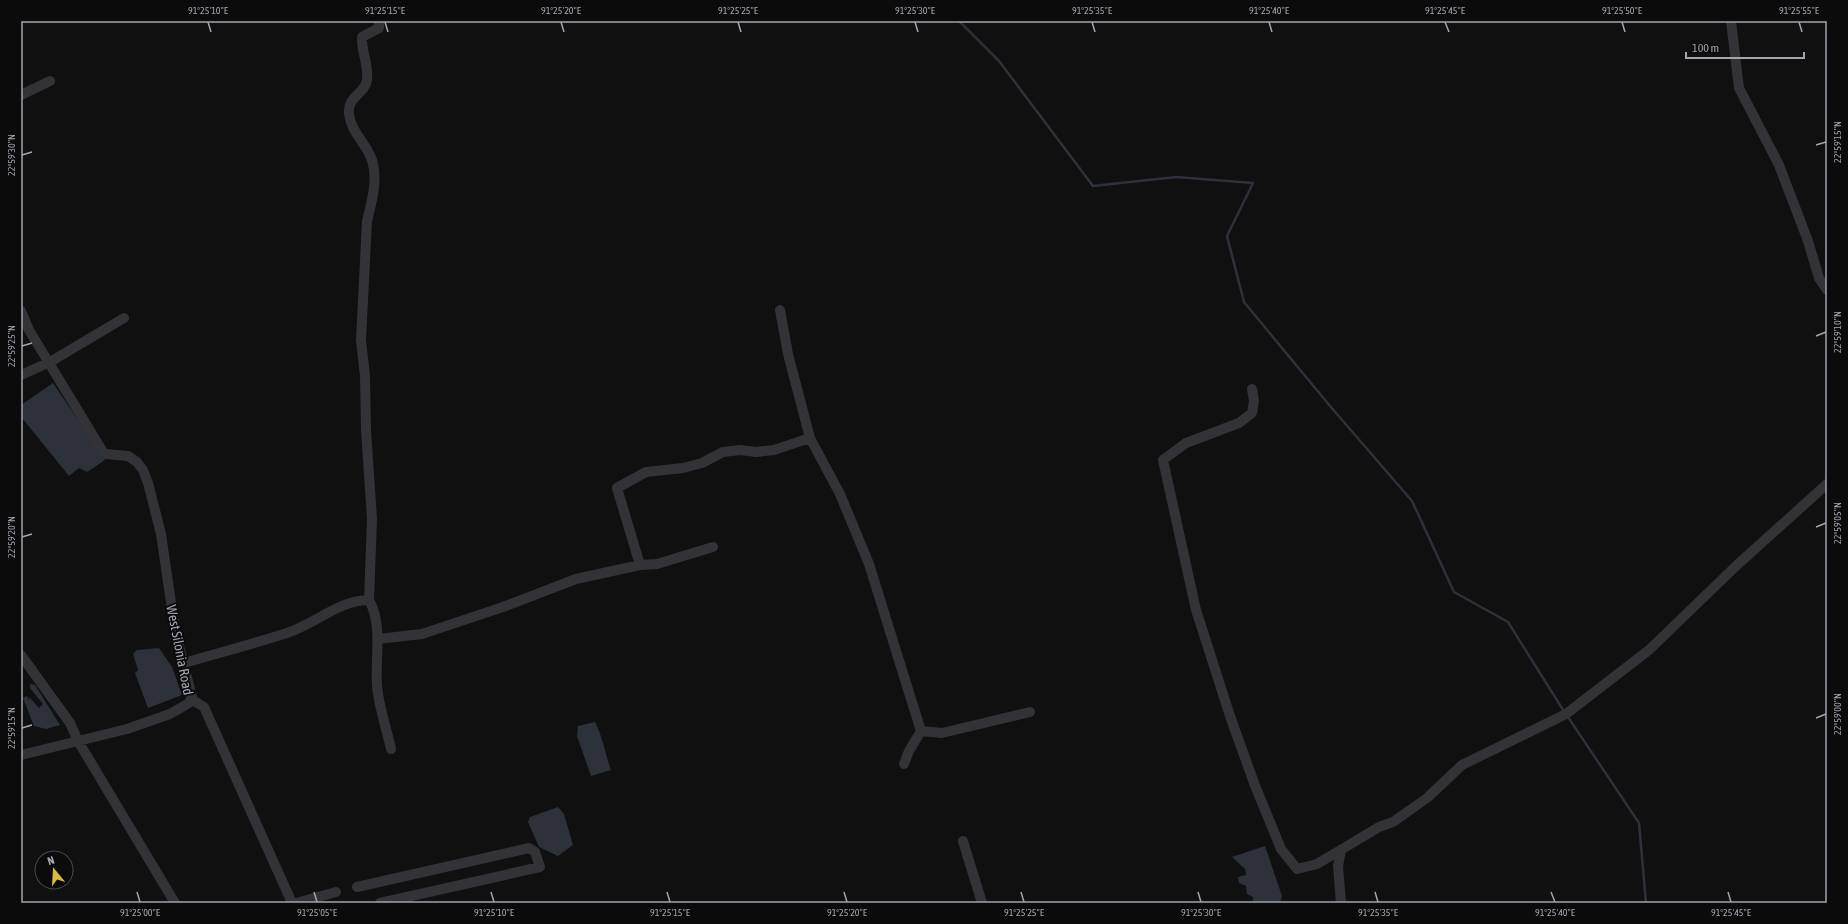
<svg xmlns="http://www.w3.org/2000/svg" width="1848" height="924" font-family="'Asap Condensed',sans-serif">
<rect width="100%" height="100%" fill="#101011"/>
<path fill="#2d323a" d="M53 383 105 460 87 472 79 468 69 476 22 418 21 405Z
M159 648 172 667 182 695 148 708 135 673 138 670 133 654 137 650Z
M30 684 35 685 60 725 46 729 34 726 23 698 27 696 29 701V697L39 708 43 704 30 688Z
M595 722C603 738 605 753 611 770L591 776 577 736 578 726Z
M558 807 564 814 573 845 558 856 539 847 528 822 530 817Z
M1265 846 1282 896 1280 903H1253V897L1247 894 1246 886 1239 883 1238 877 1246 875 1245 869 1232 857Z"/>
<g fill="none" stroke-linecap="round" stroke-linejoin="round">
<path stroke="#2d323a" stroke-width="2.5" d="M959 21 999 61 1093 186 1176 177 1253 183 1227 236 1244 302 1330 406 1412 501 1454 592 1508 622 1565 713
M1568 717 1639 823 1646 903"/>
<path stroke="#333337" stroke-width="10" d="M379 21V28L362 37C361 51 369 65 367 80 365 94 347 96 349 114 351 132 366 143 372 160 378 180 372 201 367 221L361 340 365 376 366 430 372 519 369 600C383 624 375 659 377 685 378 704 387 730 391 749
M1731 21 1739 88 1779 165 1808 241 1819 278 1827 290
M21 95 50 81
M780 310 788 354 810 438 840 494 869 564 921 731 909 751 904 764
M21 311 29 330 103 452 106 454 128 456 137 462 143 470 148 483 161 534 175 630 192 697 189 703 170 714 127 729 21 755
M21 375 50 362 124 318
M1252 389 1254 401 1252 413 1239 423 1186 443 1163 460 1196 610 1230 716 1254 783 1281 849 1297 869 1317 864 1379 827 1393 822 1427 798 1462 765 1566 714 1649 650 1736 566 1827 484
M640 565 617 488 646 472 683 468 702 463 723 452 740 450 756 452 774 450 810 438
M378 639 422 634 503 607 576 579 640 565 657 564 713 547
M21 655 70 723 78 741 175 903
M184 663C218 653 253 644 287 633 315 624 339 600 369 600
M191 699 204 707 292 903
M921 731 942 733 1030 712
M963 841 982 903
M357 887 529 848 535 852 540 867 380 903
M296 903 336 892
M1341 903 1338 866 1341 850"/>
</g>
<path fill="none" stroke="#a2a5b0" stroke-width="1.5" d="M208 22 211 32M385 22 388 32M561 22 564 32M738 22 741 32M915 22 918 32M1092 22 1095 32M1269 22 1272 32M1445 22 1449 32M1622 22 1625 32M1799 22 1802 32M1816 145 1826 142M22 155 32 152M1816 336 1826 332M22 346 32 343M1816 527 1826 523M22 537 32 534M1816 718 1826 714M22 728 32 725M137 892 140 902M314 892 317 902M491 892 494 902M667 892 670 902M844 892 847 902M1021 892 1024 902M1198 892 1201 902M1375 892 1378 902M1551 892 1555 902M1728 892 1731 902"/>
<g text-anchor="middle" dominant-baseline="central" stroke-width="4" stroke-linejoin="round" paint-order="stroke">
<g font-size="14" fill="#a2a5b0" stroke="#0b0b0c">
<text transform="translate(180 650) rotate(79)">West Silonia Road</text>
</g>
</g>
<rect width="1848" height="924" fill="none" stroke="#0b0b0c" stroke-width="44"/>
<g transform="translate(54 870) rotate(342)"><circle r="19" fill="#0b0b0c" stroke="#47494e"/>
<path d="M0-3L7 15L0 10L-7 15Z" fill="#dbba3d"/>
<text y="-6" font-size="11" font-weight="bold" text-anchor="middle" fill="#a2a5b0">N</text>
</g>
<path d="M1686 52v6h118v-6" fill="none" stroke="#a2a5b0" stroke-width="2"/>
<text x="1692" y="52" font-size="12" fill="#a2a5b0" stroke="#0b0b0c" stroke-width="3" paint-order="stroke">100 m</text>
<rect x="22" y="22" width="1804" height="880" fill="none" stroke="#a2a5b0" stroke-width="1.5"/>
<g font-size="10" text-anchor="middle" fill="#a2a5b0">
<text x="208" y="14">91°25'10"E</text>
<text x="385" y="14">91°25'15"E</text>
<text x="561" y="14">91°25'20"E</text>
<text x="738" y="14">91°25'25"E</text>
<text x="915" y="14">91°25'30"E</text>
<text x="1092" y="14">91°25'35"E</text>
<text x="1269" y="14">91°25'40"E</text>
<text x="1445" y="14">91°25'45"E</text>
<text x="1622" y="14">91°25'50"E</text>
<text x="1799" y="14">91°25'55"E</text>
<text transform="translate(1837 142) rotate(-90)" y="4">22°59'15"N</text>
<text transform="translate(11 155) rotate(-90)" y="4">22°59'30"N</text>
<text transform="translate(1837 332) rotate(-90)" y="4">22°59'10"N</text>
<text transform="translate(11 346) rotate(-90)" y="4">22°59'25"N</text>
<text transform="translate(1837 523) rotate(-90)" y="4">22°59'05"N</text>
<text transform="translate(11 537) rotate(-90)" y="4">22°59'20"N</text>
<text transform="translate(1837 714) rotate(-90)" y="4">22°59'00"N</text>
<text transform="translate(11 728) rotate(-90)" y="4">22°59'15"N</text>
<text x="140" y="916">91°25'00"E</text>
<text x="317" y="916">91°25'05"E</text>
<text x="494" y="916">91°25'10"E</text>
<text x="670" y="916">91°25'15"E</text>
<text x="847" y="916">91°25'20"E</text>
<text x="1024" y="916">91°25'25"E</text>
<text x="1201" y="916">91°25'30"E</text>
<text x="1378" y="916">91°25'35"E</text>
<text x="1555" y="916">91°25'40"E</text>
<text x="1731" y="916">91°25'45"E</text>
</g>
</svg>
